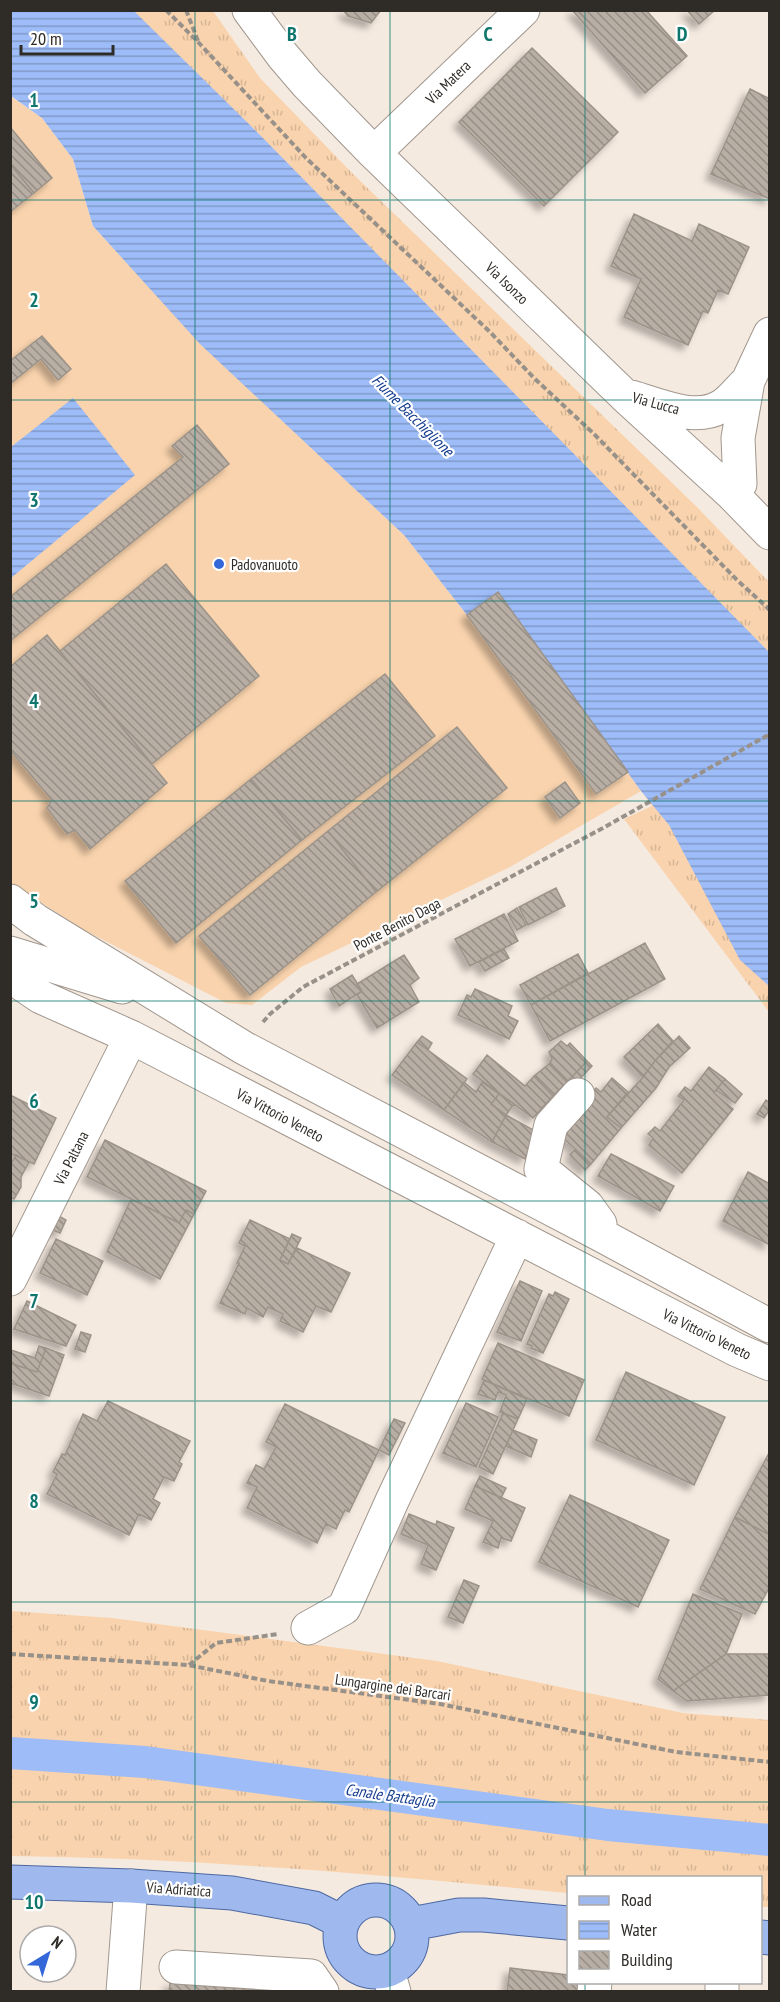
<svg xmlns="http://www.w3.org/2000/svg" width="780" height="2002" font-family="'PT Sans Narrow',sans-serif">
<defs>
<pattern id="grass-tufts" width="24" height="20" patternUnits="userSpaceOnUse" patternTransform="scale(1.5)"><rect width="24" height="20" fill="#f9d3ad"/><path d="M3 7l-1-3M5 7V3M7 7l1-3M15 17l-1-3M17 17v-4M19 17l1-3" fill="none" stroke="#d6b595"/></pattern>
<pattern id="water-rules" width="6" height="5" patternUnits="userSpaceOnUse" patternTransform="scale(1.5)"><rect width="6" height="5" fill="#9dbcf8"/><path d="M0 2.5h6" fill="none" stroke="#8099c9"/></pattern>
<pattern id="building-back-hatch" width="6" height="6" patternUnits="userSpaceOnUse" patternTransform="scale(1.5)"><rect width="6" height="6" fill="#b8aea4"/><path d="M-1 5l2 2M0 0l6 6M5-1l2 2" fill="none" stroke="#968e86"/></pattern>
<filter id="shadow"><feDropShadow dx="-5.5" dy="5.5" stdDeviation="3" flood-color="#0004"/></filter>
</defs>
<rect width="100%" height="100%" fill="#f5eae0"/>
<path fill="url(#grass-tufts)" d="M11 11H213L260 78 352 173 697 507 769 582V1012L624 819 652 806 500 593Z
M10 1611 112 1618 437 1661 683 1713 769 1720V1907H761L760 1878H568V1893C383 1875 197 1858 11 1856Z"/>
<path fill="#f9d3ad" d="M10 96 42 118 73 159 93 226 201 344 404 535 467 615 498 592 641 791 510 867 301 967 252 1005 226 1003 84 930 11 883Z"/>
<path fill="url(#water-rules)" d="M11 11H134L256 131 769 652V986L740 960 669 825 641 791 498 593 467 615 404 535 200 344 93 226 73 159 42 118 11 96Z
M73 398 135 475 11 578V447Z"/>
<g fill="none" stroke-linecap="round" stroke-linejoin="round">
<path stroke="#9dbcf8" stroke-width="32" d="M10 1753 145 1762 608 1825 770 1840"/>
</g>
<path fill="url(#building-back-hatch)" stroke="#9c9389" stroke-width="1.5" filter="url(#shadow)" d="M343 10H381L371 23 348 16Z
M572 10H646L687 56 645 93Z
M687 10H715L699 24Z
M532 48 618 132 544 206 459 122Z
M750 89 770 99V199L711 174Z
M10 127 52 178 34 193 10 164Z
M10 164 34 193 10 212Z
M634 214 692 241 699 224 749 247 728 294 718 290 708 313 703 311 688 345 624 317 641 279 611 266Z
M42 336 71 369 58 380 41 359 10 384V361Z
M197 425 229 464 10 641V597L183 457 172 446Z
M166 564 259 676 152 764 60 651Z
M498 592 628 772 596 794 467 615Z
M47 635 167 783 90 849 75 830 67 834 47 808 52 800 10 750V667Z
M385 674 435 736 302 840 251 779Z
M457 727 507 788 376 892 328 831Z
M251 779 302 840 176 943 125 881Z
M565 782 580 803 560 818 545 797Z
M328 831 376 892 250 995 199 936Z
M556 888 565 906 528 925 519 907Z
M517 908 526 925 517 930 508 914Z
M504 914 518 941 470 966 455 939Z
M645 943 665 979 550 1041 531 1005Z
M504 949 509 958 485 971 479 962Z
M578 954 588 973 531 1005 520 985Z
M404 955 419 978 410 985 419 1002 377 1028 357 995 362 991 357 984Z
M352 975 362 991 339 1006 330 989Z
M475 989 512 1006 508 1016 518 1021 509 1039 458 1015 467 995 471 997Z
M658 1024 673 1041 654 1062 643 1077 624 1057Z
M422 1036 432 1043 428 1050 417 1042Z
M679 1036 690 1048 669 1067 656 1088 621 1128 607 1117 643 1077 654 1062Z
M561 1041 567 1046 570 1043 587 1061 567 1082 549 1064 552 1059 549 1052Z
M417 1042 467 1079 444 1110 392 1075Z
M487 1055 525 1086 534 1076 553 1096 533 1118 473 1074Z
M587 1061 592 1066 571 1088 567 1082Z
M549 1064 567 1082 553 1096 534 1076Z
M709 1067 725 1079 714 1093 733 1109 682 1173 649 1145 653 1138 648 1134 655 1127 660 1131 684 1100 678 1096 685 1087 691 1091Z
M612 1078 628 1092 607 1117 621 1128 591 1164 557 1132 596 1088 601 1092Z
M725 1079 742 1094 735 1103 716 1090Z
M464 1082 476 1092 482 1082 499 1094 491 1104 506 1115 492 1142 444 1110Z
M499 1094 514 1104 506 1115 491 1104Z
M10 1095 56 1118 34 1164 10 1153Z
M766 1100 770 1103V1109L764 1118 757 1114Z
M506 1115 537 1132 525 1159 492 1142Z
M105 1140 206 1191 194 1214 186 1210 179 1223 87 1177Z
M575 1149 591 1164 585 1170 570 1155Z
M611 1154 674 1186 660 1211 598 1176Z
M16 1155 29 1162 21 1177V1187L14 1199 10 1197V1166Z
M748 1172 770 1184V1245L723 1221Z
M131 1199 179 1223 186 1210 194 1214 160 1279 107 1252Z
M57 1215 66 1220 60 1233 45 1227Z
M250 1220 290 1239 280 1260 288 1264 297 1248 350 1273 331 1312 316 1306 303 1332 280 1321 283 1314 268 1307 263 1317 247 1308 245 1314 220 1303 239 1263H237L245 1246 239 1243Z
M292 1234 301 1238 288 1264 280 1260Z
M56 1239 103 1261 87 1295 40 1273Z
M520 1281 542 1291 521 1341 497 1332Z
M555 1292 569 1299 543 1353 531 1348 532 1346 527 1344 549 1294 553 1296Z
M27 1301 76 1325 66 1346 14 1329Z
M81 1332 91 1335 85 1352 75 1349Z
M498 1343 584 1380 569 1416 482 1379Z
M39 1346 46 1348 37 1372 10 1363 11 1350 35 1358Z
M46 1348 64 1355 49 1396 10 1383V1363L37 1372Z
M626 1372 725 1417 694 1485 596 1440Z
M484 1380 527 1399 518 1419 500 1412 506 1395 498 1392 495 1400 478 1394Z
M108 1401 190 1441 179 1462 182 1464 174 1481 164 1477 153 1499 160 1503 151 1520 139 1514 129 1535 47 1494 57 1474 53 1472 62 1454 65 1455 83 1414 97 1421Z
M466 1403 498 1417 476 1467 443 1453Z
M285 1404 379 1450 349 1512 345 1510 336 1529 326 1524 317 1543 247 1508 257 1487 247 1483 256 1465 264 1469 276 1447 266 1442Z
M503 1413 518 1419 493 1474 479 1467Z
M394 1419 405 1423 389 1455 379 1450Z
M513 1430 537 1440 531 1457 506 1446Z
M770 1451V1535L735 1517Z
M480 1476 506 1488 501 1498 475 1486Z
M475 1486 525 1508 511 1541 501 1538 498 1548 483 1542 493 1521 465 1509Z
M570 1495 669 1540 638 1607 539 1562Z
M409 1514 436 1525 437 1521 454 1528 436 1570 421 1564 428 1545 401 1534Z
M735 1517 770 1535V1586L755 1614 700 1589Z
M464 1580 479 1586 463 1623 448 1617Z
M693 1594 742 1614 726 1654 673 1691 658 1679Z
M726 1654H770V1695L687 1701 673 1691Z
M510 1968 568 1975V1982H591L590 1992H507Z
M170 1982 288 1992H169Z"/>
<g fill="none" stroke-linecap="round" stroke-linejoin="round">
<g stroke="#a1978e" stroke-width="35">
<path id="minor" d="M249 10 283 56 307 84 374 153 624 395 731 493 770 533
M374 153 523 10
M631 397C657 404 694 422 720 407 730 402 739 389 748 381
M731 493 740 484 738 438 748 381 770 334
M10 901 35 920 244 1048 601 1235 770 1326
M10 953 122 987
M10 976 41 997 131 1037 737 1350 770 1364
M578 1095 551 1125 541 1169 587 1206 600 1224
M10 1279 131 1037
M308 1628 344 1608 392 1501 517 1236
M176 1967 311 1976 322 1992
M388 1971 394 1992
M722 1982V1992
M123 1992 131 1886
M594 1992 595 1982"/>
</g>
<g stroke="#4e69a1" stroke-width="35">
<path id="major" d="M10 1882 131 1886 232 1893 314 1908 342 1922
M340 1936a36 36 0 1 1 72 0a36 36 0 1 1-72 0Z
M411 1924 459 1915H483L568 1923
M760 1937 770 1938"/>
</g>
<path stroke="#989189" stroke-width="4" stroke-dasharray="6 3" stroke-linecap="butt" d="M166 10 198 42 306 158 490 332 534 378 593 433 738 581 770 610
M186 10 198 41
M263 1022 270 1014 303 987 603 828 770 734
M10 1654 188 1665 268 1681 440 1704 676 1752 770 1762
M189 1665 216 1643 278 1634"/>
<use href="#minor" stroke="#fff" stroke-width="33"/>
<use href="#major" stroke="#9fb9ee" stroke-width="33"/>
</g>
<path fill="none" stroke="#0f766e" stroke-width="1.5" stroke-opacity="0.55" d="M195 10V1992M390 10V1992M585 10V1878M10 200H770M10 400H770M10 601H770M10 801H770M10 1001H770M10 1201H770M10 1401H770M10 1602H770M10 1802H770M585 1982V1992"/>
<circle fill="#3467d7" stroke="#fff" stroke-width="2" cx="219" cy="564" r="6"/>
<g text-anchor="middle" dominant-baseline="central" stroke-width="4.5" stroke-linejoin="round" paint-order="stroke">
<g font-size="15" fill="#2f2b27" stroke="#fff">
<text transform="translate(448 82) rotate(-44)">Via Matera</text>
<text transform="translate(507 283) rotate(44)">Via Isonzo</text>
<text transform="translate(656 403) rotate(15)">Via Lucca</text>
<text transform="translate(397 924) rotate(-28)">Ponte Benito Daga</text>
<text transform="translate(280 1115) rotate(28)">Via Vittorio Veneto</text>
<text transform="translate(71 1158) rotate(-63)">Via Paltana</text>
<text transform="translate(707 1334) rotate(26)">Via Vittorio Veneto</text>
<text transform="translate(393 1687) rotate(8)">Lungargine dei Barcari</text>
<text transform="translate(179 1889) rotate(4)">Via Adriatica</text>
</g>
<g font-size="15" fill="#2f2b27" stroke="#fff" text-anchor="start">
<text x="231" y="564">Padovanuoto</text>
</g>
<g font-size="16" font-style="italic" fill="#173d90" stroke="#fff">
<text transform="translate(413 415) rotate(45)">Fiume Bacchiglione</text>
<text transform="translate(390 1795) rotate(8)">Canale Battaglia</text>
</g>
</g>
<g font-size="20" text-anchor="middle" font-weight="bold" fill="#0f766e" stroke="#fff" stroke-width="4.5" stroke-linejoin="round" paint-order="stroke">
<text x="292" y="41">B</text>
<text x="488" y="41">C</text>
<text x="682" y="41">D</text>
<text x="34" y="107">1</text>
<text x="34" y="307">2</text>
<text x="34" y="507">3</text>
<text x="34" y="708">4</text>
<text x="34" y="908">5</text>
<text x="34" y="1108">6</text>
<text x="34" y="1308">7</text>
<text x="34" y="1508">8</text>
<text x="34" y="1709">9</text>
<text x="34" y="1909">10</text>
</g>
<rect width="780" height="2002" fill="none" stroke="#2f2b27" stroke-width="24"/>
<rect x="567" y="1876" width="195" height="108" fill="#ffffff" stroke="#acaaa9" stroke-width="1.5"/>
<rect x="579" y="1896" width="30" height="9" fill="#9fb9ee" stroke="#acaaa9" stroke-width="1.5"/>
<text x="621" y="1906" font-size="18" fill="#2f2b27">Road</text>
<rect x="579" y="1921" width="30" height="18" fill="url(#water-rules)" stroke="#acaaa9" stroke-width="1.5"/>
<text x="621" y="1936" font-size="18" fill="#2f2b27">Water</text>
<rect x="579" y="1951" width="30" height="18" fill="url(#building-back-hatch)" stroke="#acaaa9" stroke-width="1.5"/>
<text x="621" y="1966" font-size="18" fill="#2f2b27">Building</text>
<g transform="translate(48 1954) rotate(38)"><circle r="28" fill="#ffffff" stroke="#acaaa9" stroke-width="1.5"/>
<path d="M0-4.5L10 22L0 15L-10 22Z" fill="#3467d7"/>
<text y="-9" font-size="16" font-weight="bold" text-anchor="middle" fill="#2f2b27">N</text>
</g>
<path d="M21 45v9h92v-9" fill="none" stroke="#2f2b27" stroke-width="3"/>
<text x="30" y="45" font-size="18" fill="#2f2b27" stroke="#ffffff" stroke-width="4.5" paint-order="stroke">20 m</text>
</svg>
